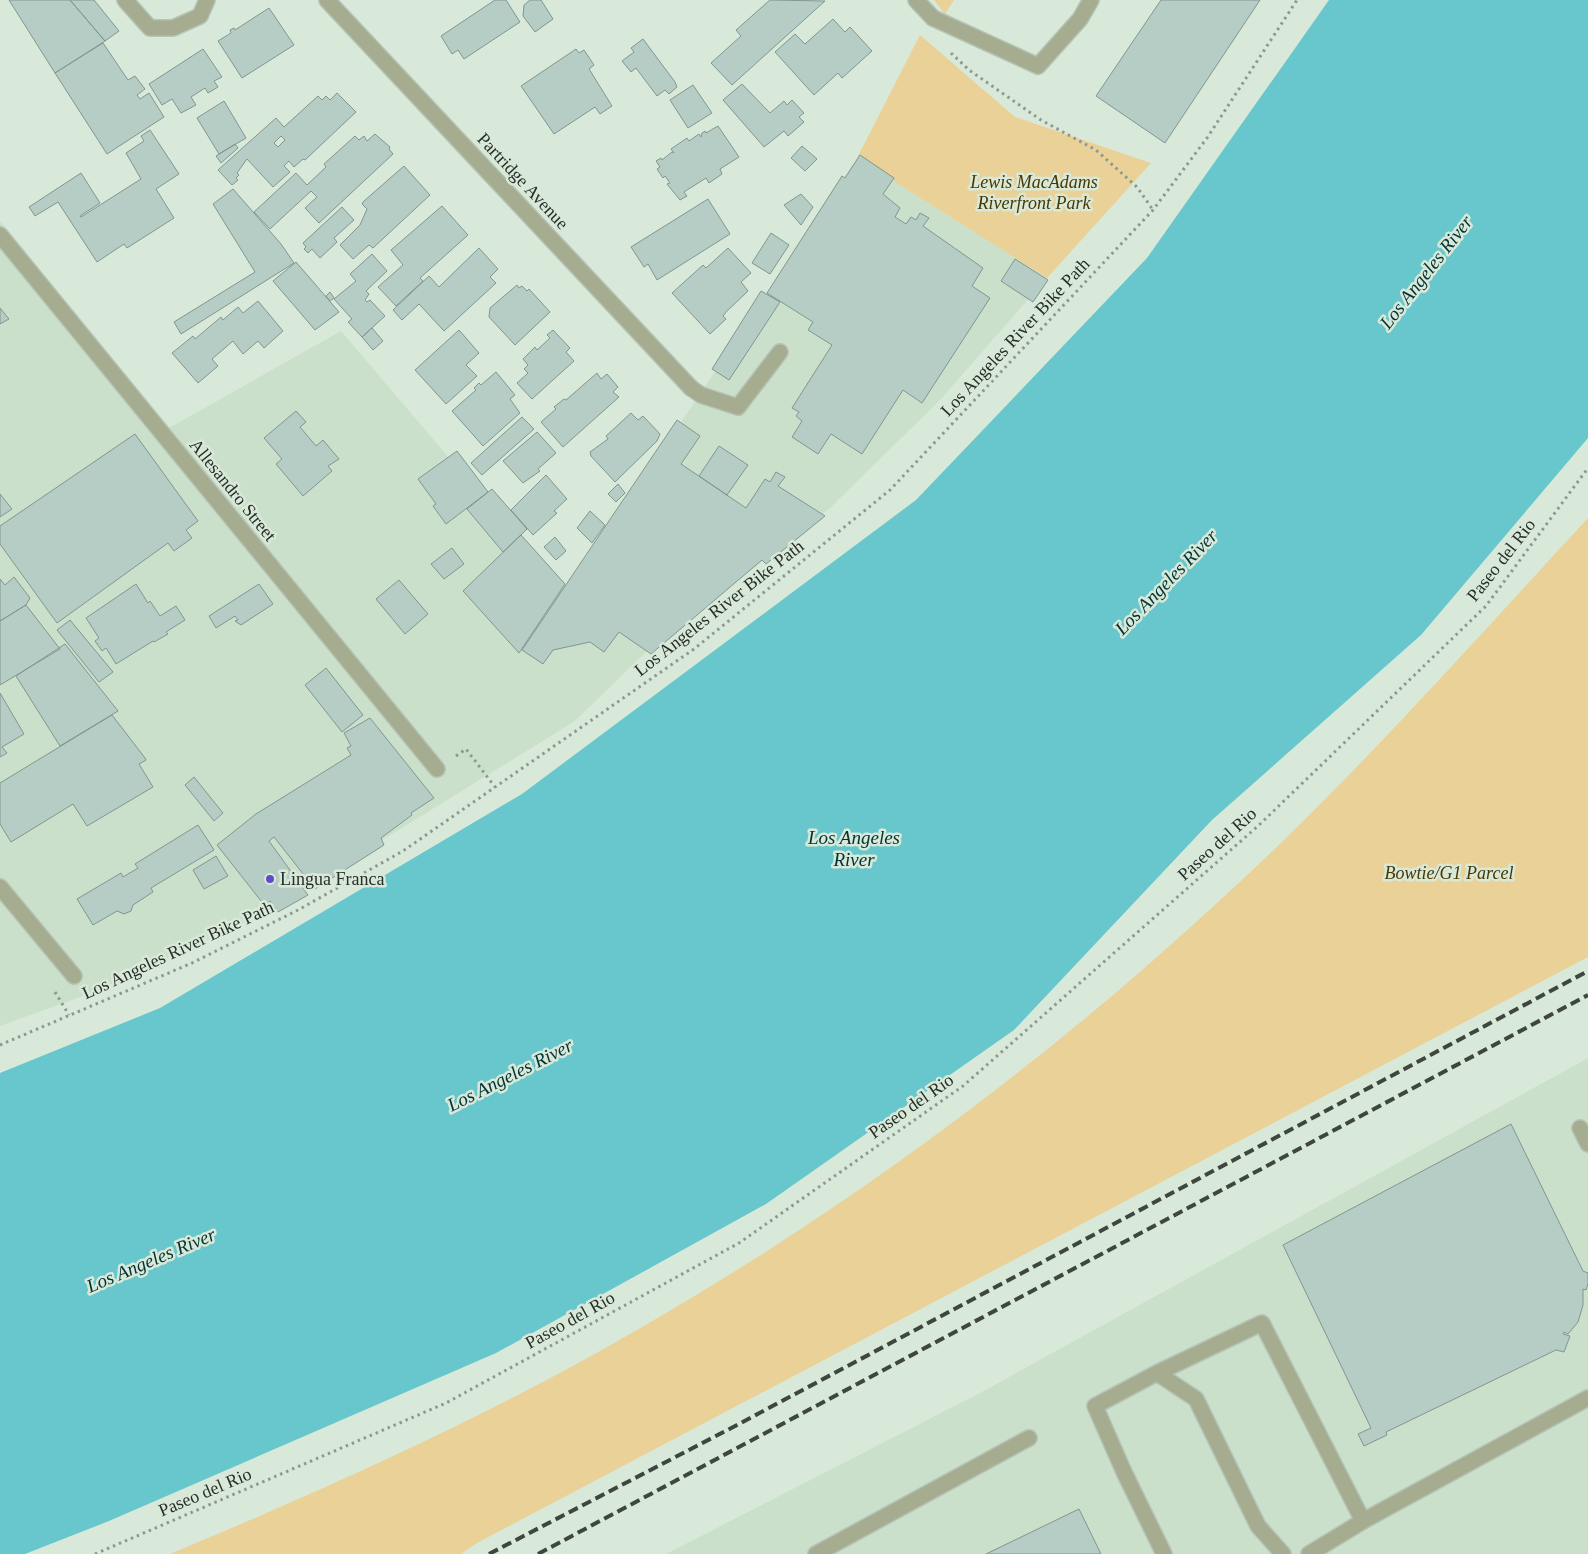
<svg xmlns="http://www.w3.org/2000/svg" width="1588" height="1554" font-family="Georgia,serif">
<rect width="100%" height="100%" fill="#d9e9d9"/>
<path fill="#cbe0ca" d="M857 158 1047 278 940 400 830 508 645 653 575 721 261 915 94 992 0 1026V221L169 428 341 331 566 595Z
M1588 1058V1554H666L978 1394Z"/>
<path fill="#e9d197" d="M934 0H954L945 14Z
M920 35 1015 117 1151 163 1047 278 857 158Z
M1588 518V957L477 1543 461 1554H170C302 1499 432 1441 558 1374 796 1246 1019 1086 1217 903 1349 783 1467 649 1588 518Z"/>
<path fill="#67c7cd" d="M1329 0H1588V438L1421 635 1212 820 1014 1030 766 1204 496 1353 109 1521 25 1554H0V1073L160 1008 522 794 916 500 1147 258Z"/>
<path fill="#b6cdc5" stroke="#80968f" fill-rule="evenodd" d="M9 0H70L105 41 55 73Z
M70 0H94L119 31 105 41Z
M495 0H506L520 22 464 59 458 50 452 54 441 36Z
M530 0H541L553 19 535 32 523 16 524 5Z
M770 0 825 1 732 85 711 63 741 36 736 30Z
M1161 0H1260L1165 143 1096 96Z
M269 8 294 45 242 78 218 41 231 33 230 30 234 28 235 30Z
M833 19 845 32 850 27 872 51 842 78 838 73 814 95 775 52 795 34 805 44Z
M643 39 675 82 677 87 669 94 665 90 657 96 636 68 631 72 622 61 634 52 631 48Z
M103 43 128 80 135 76 145 89 137 95 140 99 149 93 164 117 107 154 55 73Z
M203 49 222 77 214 81 218 87 208 93 205 88 191 97 196 105 181 113 172 99 162 105 149 84Z
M576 49 579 53 584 50 594 65 589 69 612 106 600 114 595 107 554 134 521 86Z
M742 84 770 113 784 101 787 105 792 100 804 113 799 117 804 122 788 136 784 131 764 147 723 100Z
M693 85 712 113 688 128 670 100Z
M337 93 356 112 305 160 303 159 294 167 289 161 284 166 290 172 273 187 247 159 237 173 239 175 236 178 238 180 232 185 218 170 276 118 284 127 318 96 322 100 326 96 330 100ZM281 136 285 140 278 147 274 143Z
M224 101 246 138 219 154 197 118Z
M718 126 739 157 720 169 722 174 709 183 706 178 684 192 687 196 680 200 667 184 670 183 665 176 663 178 657 169 660 167 656 161 661 158 662 160 672 152 674 153 671 149 687 138 689 141 699 134 701 137 702 133 705 131 706 133Z
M150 130 179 174 156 189 174 218 127 248 124 244 97 262 58 202 35 216 29 207 81 173 100 203 80 216 81 217 141 179 126 153 144 141 141 136Z
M375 134 390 147 389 149 393 154 319 223 305 208 317 197 311 191 270 229 254 212 296 173 307 185 326 167 324 164 355 136 359 140 364 136 367 141Z
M235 144 238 148 221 163 216 156Z
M802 146 817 159 805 171 791 158Z
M860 155 894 178 883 194 900 208 895 217 906 224 911 217 916 220 920 213 929 218 923 226 983 268 972 286 990 298 922 403 903 390 862 454 831 434 818 454 792 437 802 421 796 416 799 412 792 408 832 345 808 330 813 322 767 293 842 176 845 178Z
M404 166 430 195 373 248 369 245 353 259 340 245 360 225 367 209 362 204 364 201Z
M233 189 281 244 294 263 181 334 174 322 255 272 213 204Z
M801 194 813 207 801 225 784 205Z
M708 199 730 234 657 280 648 264 644 267 631 247Z
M442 206 468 235 420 278 423 281 396 306 378 287 403 265 391 250Z
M342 207 354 220 334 238 337 242 320 258 312 249 308 253 304 249 306 247 303 243Z
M771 233 789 245 770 274 752 263Z
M479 248 498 269 490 277 496 283 444 331 419 304 402 320 393 310 429 276 439 287Z
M728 248 751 273 741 282 748 291 726 312 723 316 726 319 710 334 672 293 703 265 706 268Z
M372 254 387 271 366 291 369 294 365 300 367 302 370 300 385 316 362 337 348 322 352 319 334 299 356 281 350 274Z
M1015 259 1048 280 1033 302 1001 281Z
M296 262 339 312 315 330 273 281Z
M517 285 519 288 522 286 527 291 529 289 550 312 515 345 489 317 490 308Z
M761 291 780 302 729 380 712 369Z
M330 292 334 298 330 301 326 296Z
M258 301 283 331 264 348 258 341 243 354 233 341 212 359 218 366 198 383 172 353 193 336 195 339 221 317 223 320 238 307 243 313Z
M0 308 9 319 0 324Z
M372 328 383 341 373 350 362 337Z
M459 330 479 353 466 365 477 376 446 404 415 370Z
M553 330 570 348 566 352 574 361 532 399 517 383 528 373 524 369 528 365 523 359 535 347 537 350 550 338 547 335Z
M496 372 515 395 510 399 520 413 483 446 452 411 476 390 474 388 479 383 481 385Z
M597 373 601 379 607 374 618 387 613 392 619 397 563 447 541 422 556 409 554 407 564 399 566 400Z
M296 411 306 422 300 427 316 446 323 440 339 459 328 466 332 471 303 496 276 464 282 459 264 438Z
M631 413 638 420 643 416 660 434 657 441 615 482 591 456 590 452 608 439 606 436Z
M522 417 534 429 482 475 471 463Z
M677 420 700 436 681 464 746 508 765 479 770 482 776 472 785 477 778 486 825 516 766 564 762 560 651 654 619 632 604 652 590 642 553 650 543 664 522 650Z
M537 432 556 453 538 469 540 471 523 483 503 461Z
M135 434 198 521 186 530 192 538 174 551 168 543 57 623 0 544V526Z
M719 446 748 465 727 495 699 476Z
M457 451 488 492 446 524 433 506 436 504 418 479Z
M546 475 567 499 554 511 557 513 533 535 511 510Z
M618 484 625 493 616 502 608 494Z
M492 489 527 529 503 552 467 509Z
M0 494 12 509 0 517Z
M590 511 605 525 592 543 577 528Z
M521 535 565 584 519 653 463 591Z
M555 537 566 551 556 560 544 547Z
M452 548 464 564 444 579 431 564Z
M14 577 30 598 26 605 0 621V579L5 585Z
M399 580 428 614 405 634 376 599Z
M136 584 148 603 150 601 160 616 176 606 185 620 166 632 168 634 154 642 153 641 116 664 106 648 102 651 95 641 99 638 86 618Z
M259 584 273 604 241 625 235 621 238 620 235 616 216 628 209 616Z
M26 605 60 649 0 685V621Z
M70 620 113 672 99 682 57 630Z
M65 644 118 711 60 746 16 676Z
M326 668 363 715 342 732 305 685Z
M0 693 24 734 2 747 7 753 0 757Z
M112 715 145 758 146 760 139 764 153 787 87 826 73 804 11 842 0 824V783Z
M370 718 434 798 411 813 412 815 381 838 384 845 315 889 274 837 269 841 308 895 278 912 270 901 265 906 217 845 256 814 351 755 347 748 351 746 344 733Z
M194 777 223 813 214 821 185 785Z
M198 825 214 850 151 888 153 892 133 905 131 911 124 914 117 911 93 925 77 899 121 873 123 877 138 868 135 864Z
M216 856 228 876 204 889 193 870Z
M1511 1124 1583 1271 1588 1273V1284L1586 1290 1583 1289V1305L1578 1322 1568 1334 1564 1332 1563 1334 1570 1336 1564 1352 1556 1350 1386 1432 1387 1435 1364 1446 1358 1434 1371 1428 1283 1245Z
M1079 1509 1101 1554H986Z"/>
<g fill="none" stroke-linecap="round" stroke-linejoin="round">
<g stroke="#b5c3b5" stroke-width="18">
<path id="lane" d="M125 0 150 28H173L200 16 207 0
M933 18 1038 66 1080 19 1091 0
M691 388 701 395 738 407 780 352
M1580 1128 1588 1144
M1157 1373 1262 1323 1363 1521
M816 1554 1029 1438
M1164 1554 1124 1472 1095 1406 1157 1373 1196 1399 1258 1526 1283 1554
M1309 1554 1363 1521 1588 1398"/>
</g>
<g stroke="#b5c3b5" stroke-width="18">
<path id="street" d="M327 0 691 388
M916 0 933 18
M0 235 437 769
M0 887 74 976"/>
</g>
<path stroke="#8d998d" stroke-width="3" stroke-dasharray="2.5 4" stroke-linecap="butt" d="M951 53 969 70 1041 120 1096 150 1137 187 1153 210
M456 756 466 749 495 787
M55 992 69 1015
M0 1045 192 963 298 910 403 851 694 649 890 490 1153 210 1207 138 1297 0
M95 1554 446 1403 739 1243 963 1086 1258 826 1486 606 1588 468"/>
<use href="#lane" stroke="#a6ac8f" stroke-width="15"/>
<use href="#street" stroke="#a6ac8f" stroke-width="15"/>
<path stroke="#3f463f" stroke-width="4" stroke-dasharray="10 5" stroke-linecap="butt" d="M489 1554 737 1425 1588 971
M538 1554 1588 995"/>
</g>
<circle fill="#624cc5" stroke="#d9e9d9" stroke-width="2" cx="270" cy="879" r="5"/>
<g text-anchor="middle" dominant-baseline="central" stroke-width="5" stroke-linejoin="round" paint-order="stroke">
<g font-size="18" fill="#272d27" stroke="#d9e9d9">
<text transform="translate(523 181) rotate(47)">Partridge Avenue</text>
<text transform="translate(1015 337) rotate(-47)">Los Angeles River Bike Path</text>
<text transform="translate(233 490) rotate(51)">Allesandro Street</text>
<text transform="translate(1501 560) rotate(-52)">Paseo del Rio</text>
<text transform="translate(719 608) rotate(-38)">Los Angeles River Bike Path</text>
<text transform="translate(1217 844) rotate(-42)">Paseo del Rio</text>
<text transform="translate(178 950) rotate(-25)">Los Angeles River Bike Path</text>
<text transform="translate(911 1106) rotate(-35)">Paseo del Rio</text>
<text transform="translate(570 1320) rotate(-29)">Paseo del Rio</text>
<text transform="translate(205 1492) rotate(-23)">Paseo del Rio</text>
</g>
<g font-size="18" font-style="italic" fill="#493700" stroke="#d9e9d9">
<text x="1034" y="182">Lewis MacAdams<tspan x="1034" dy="21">Riverfront Park</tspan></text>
<text x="1449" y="873">Bowtie/G1 Parcel</text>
</g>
<g font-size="18" fill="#272d27" stroke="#d9e9d9" text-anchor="start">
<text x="280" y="879">Lingua Franca</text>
</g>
<g font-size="19" font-style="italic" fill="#013235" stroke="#d9e9d9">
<text transform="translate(1426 272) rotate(-52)">Los Angeles River</text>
<text transform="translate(1166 582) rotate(-46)">Los Angeles River</text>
<text x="854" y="837">Los Angeles<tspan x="854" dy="22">River</tspan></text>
<text transform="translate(510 1075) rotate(-27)">Los Angeles River</text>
<text transform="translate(151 1260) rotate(-23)">Los Angeles River</text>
</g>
</g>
</svg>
